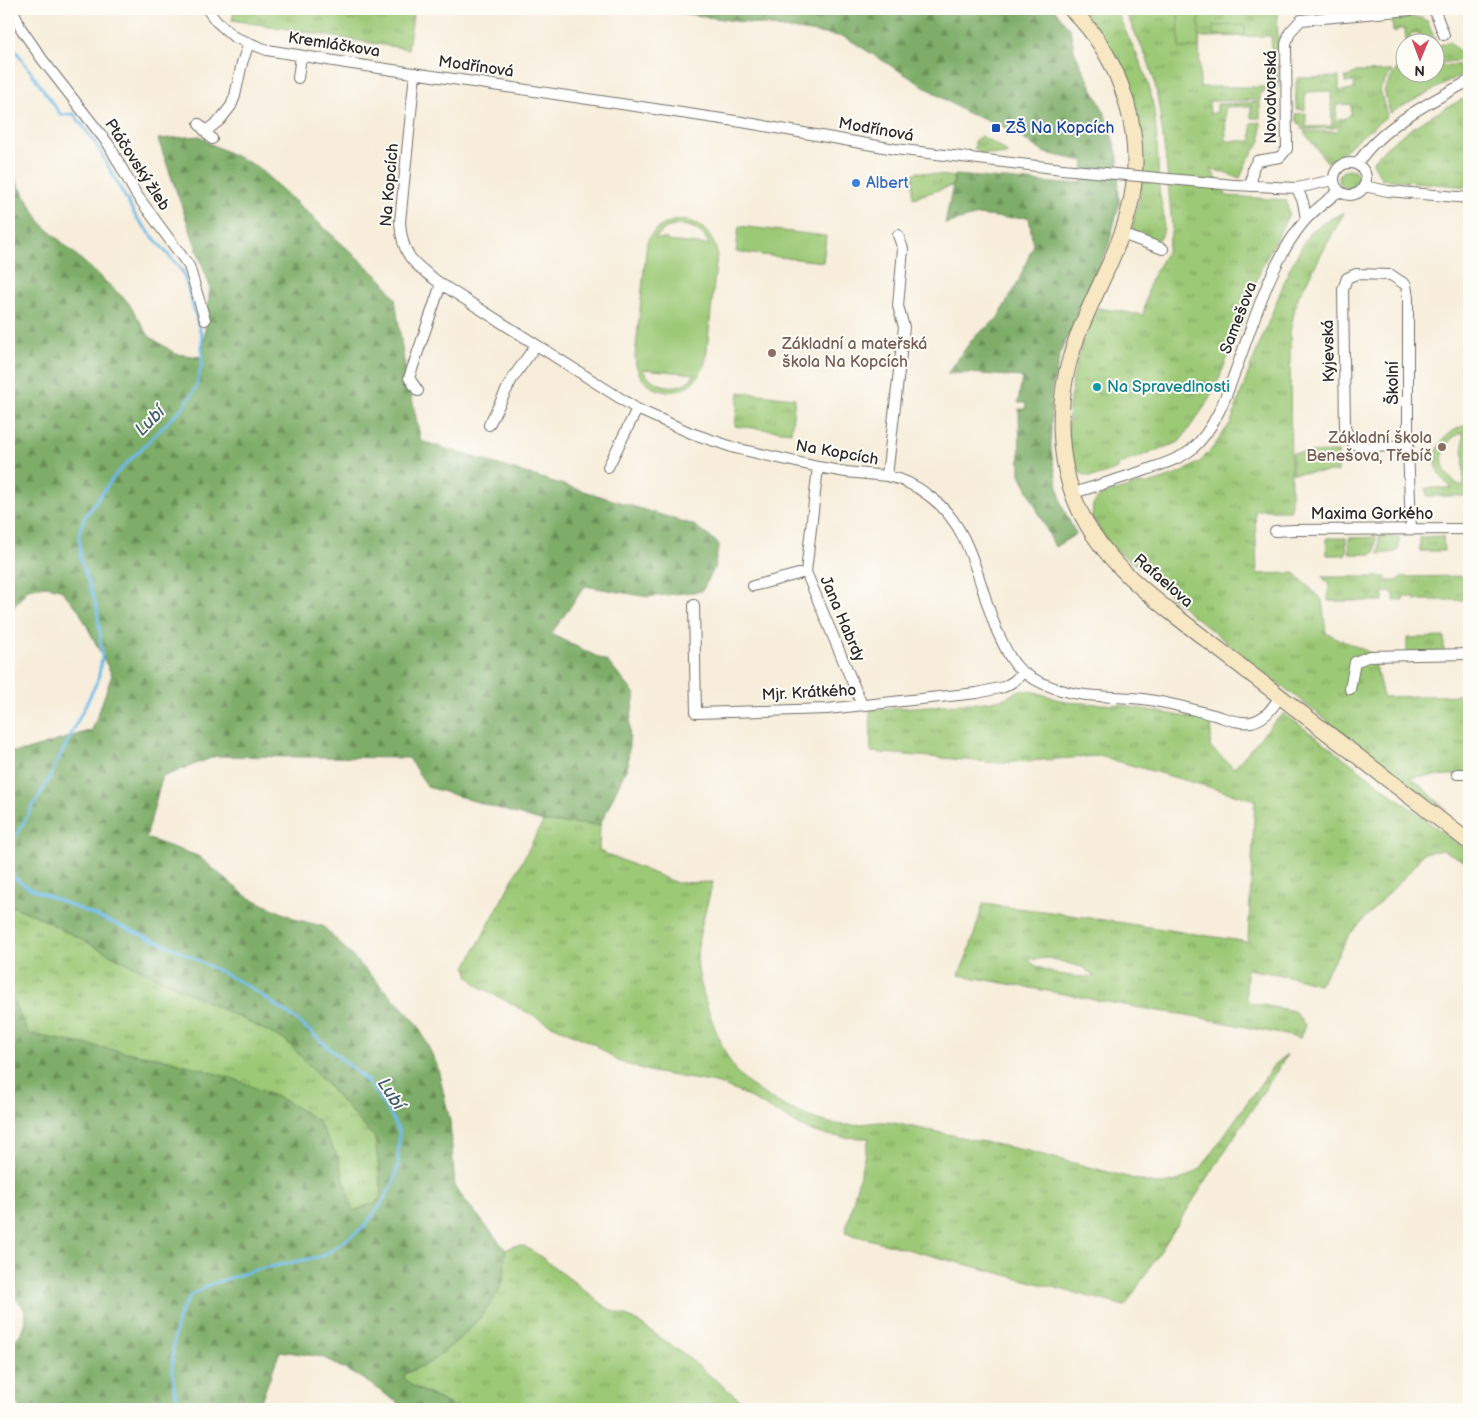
<svg xmlns="http://www.w3.org/2000/svg" width="1478" height="1418" font-family="'Balsamiq Sans',sans-serif">
<defs>
<pattern id="grass-tufts" width="24" height="20" patternUnits="userSpaceOnUse" patternTransform="scale(1.25)"><rect width="24" height="20" fill="#9cc976"/><path d="M3 7l-1-3M5 7V3M7 7l1-3M15 17l-1-3M17 17v-4M19 17l1-3" fill="none" stroke="#7fa361"/></pattern>
<pattern id="forest-firs" width="22" height="20" patternUnits="userSpaceOnUse" patternTransform="scale(1.25)"><rect width="22" height="20" fill="#7dad67"/><path d="M5 1l3.5 6h-7zM16 11l3.5 6h-7z" fill="#678d55"/></pattern>
</defs>
<rect width="100%" height="100%" fill="#fdfcf7"/>
<filter id="ink" filterUnits="userSpaceOnUse"><feTurbulence type="fractalNoise" baseFrequency=".02" numOctaves="2"/><feDisplacementMap in="SourceGraphic" scale="10" xChannelSelector="R" yChannelSelector="G"/><feConvolveMatrix kernelMatrix="1 2 1 2 8 2 1 2 1" color-interpolation-filters="sRGB"/></filter>
<filter id="wash" filterUnits="userSpaceOnUse"><feTurbulence type="fractalNoise" baseFrequency=".0096" numOctaves="4" result="noise"/><feDisplacementMap in="SourceGraphic" scale="20" xChannelSelector="R" yChannelSelector="G"/><feGaussianBlur stdDeviation="1.12" result="paint"/><feColorMatrix in="noise" values="0 0 0 0 0 0 0 0 0 0 0 0 0 0 0 0 0 1.4 0 .05"/><feComposite in="paint" operator="in"/></filter>
<g filter="url(#wash)">
<rect width="100%" height="100%" fill="#f7edda"/>
<path fill="url(#grass-tufts)" stroke="#647a50" fill-rule="evenodd" d="M235 9H414L408 49 232 20Z
M1081 9H1116C1125 34 1140 57 1148 83 1158 117 1157 154 1159 189 1161 205 1168 223 1161 238 1152 242 1143 237 1134 234L1133 229C1132 220 1137 209 1139 200 1141 191 1142 182 1142 173 1146 106 1123 58 1081 9Z
M1124 9H1277L1278 50 1272 52 1271 36 1199 37 1200 87H1272V65H1278V88L1260 93V100L1209 101 1210 114 1217 112V104L1260 102V118H1251V106L1225 107 1226 141H1252L1251 123 1261 122V141L1247 161 1240 178 1211 169 1227 196 1286 200 1289 214 1262 266 1236 338 1215 388 1205 406 1183 437 1179 442 1117 465 1118 469C1109 472 1098 478 1088 476 1054 471 1072 376 1079 354 1084 338 1091 323 1098 308L1143 315 1150 281 1167 251 1170 239 1172 226 1166 160 1158 101 1154 79 1148 61Z
M1397 18H1421L1427 21 1436 42H1419V34H1410V42H1406L1405 29H1397L1396 32H1393L1392 20Z
M1449 41 1459 51 1469 48V60L1436 63V47Z
M1405 62 1406 72H1436V66L1469 64V71L1390 113 1384 90 1397 68Z
M1392 71 1380 89 1387 116 1336 157 1327 162 1304 132 1336 131 1339 128V119L1346 118 1351 114V104L1336 105 1337 127 1333 128 1303 130 1296 119V114L1306 113V127L1332 126 1331 91 1305 92V110L1296 109V82L1298 78 1339 77V91L1354 90V82H1345V77H1348L1356 72Z
M1469 96V187L1382 179 1373 163 1374 159C1401 132 1435 113 1469 96Z
M982 136 1006 151 1007 154 1005 155 980 153 975 149V140Z
M1339 179a10 10 0 1 1 20 0a10 10 0 1 1-20 0Z
M918 172 954 177 952 186 913 198V174Z
M1344 213 1297 299 1290 332 1291 510H1255L1257 574 1295 573 1322 600 1326 633 1373 654 1383 697 1466 695 1469 694V774L1411 777 1447 810 1419 792 1255 665 1186 610 1144 570 1111 547 1092 516 1093 504 1101 495 1140 484H1148L1164 479 1183 472 1201 461 1215 445 1231 422 1250 368 1290 268 1310 232 1328 220Z
M739 392 795 398 791 432 735 426Z
M1443 536 1444 551H1420V537Z
M1376 537 1375 552H1373V554H1350L1349 538Z
M1379 537H1399V549H1397V552L1379 554Z
M1327 538H1346L1347 552H1345V555H1327Z
M1469 576V600H1414V597H1403V601H1394V593L1383 592V601H1328L1329 584 1322 577H1386V581H1398L1401 577Z
M1444 637V653L1407 654V638Z
M1020 690 1036 692 1065 702 1120 705 1199 719 1212 723 1210 747 1234 768 1274 722 1284 713 1469 852V866L1462 860 1443 850 1423 853 1413 868 1350 934 1321 982 1318 984 1293 977 1247 969 1246 998 1251 1003 1294 1011 1305 1025 1300 1038 1187 1015 1152 1010 959 975 970 948 983 904 1051 912 1248 942 1255 800 1099 756 1000 763 871 752 870 710 987 702 1005 698ZM1048 958 1082 967 1094 976C1074 979 1043 973 1028 960Z
M543 822 600 825 599 851 677 883 713 882C707 907 697 934 697 960 698 986 721 1053 738 1074 756 1094 808 1120 835 1124 851 1127 868 1122 884 1122 891 1122 897 1124 903 1125L1028 1151 1154 1184C1173 1184 1186 1179 1201 1168L1273 1066 1287 1055 1125 1306 845 1233 869 1138C848 1138 828 1137 808 1130L741 1093 716 1083 652 1072 617 1061 594 1044 543 1021 480 987 469 977 466 967Z
M12 906 34 915 287 1041 375 1138 382 1194 377 1202 353 1211 350 1204 169 1060 28 1034 9 993V913Z
M513 1246H524L540 1256 609 1309 633 1319 680 1351 751 1409H459L407 1383 404 1378 405 1374 428 1363 454 1342 481 1317 505 1267 503 1258 506 1250Z"/>
<path fill="url(#forest-firs)" stroke="#546c49" d="M653 9H1054L1070 29 1075 53 1105 114 1118 156 1119 205 1108 247 1061 351 1051 393V451L1062 506 1076 534 1055 547 1020 474 1019 409H1025L1026 403H1018L1022 377 969 373 947 374 974 337 997 319 1018 282 1033 246 1029 217 1005 218 978 215 945 224 955 175 1065 184 1082 182 1084 161 1045 153 1006 128 965 112 845 37Z
M200 136 209 143 256 166 383 281 395 298 404 361 421 441 694 525 719 544 714 569 702 591 648 597 585 586 551 634 608 662 635 694 630 722 628 765 600 825 543 822 428 787 408 758 216 756 162 777 146 838 198 856 246 896 298 920 323 926 417 1023 437 1065 450 1121 455 1188 506 1250C503 1260 506 1270 503 1281 492 1311 455 1345 429 1363 421 1368 411 1369 405 1374L404 1378 413 1387 459 1409H407L363 1379 322 1357 280 1351 258 1409H22L16 1402 9 1396V1344C30 1331 33 1307 9 1295V993L29 1034 169 1060 234 1079 286 1101 317 1120 338 1157 353 1211 377 1202 382 1194 375 1138 287 1041 119 959 34 915 12 906 9 913V752L24 751 92 730 112 675 78 609 60 589 46 586 28 589 9 613V169L42 224 128 302 149 336 176 354 202 357 210 287 158 139Z"/>
<path fill="#9cc976" stroke="#647a50" fill-rule="evenodd" d="M1178 9H1199V48H1179Z
M1245 25V35H1213V26Z
M676 220C698 219 713 232 717 254L706 359C694 405 637 400 635 357L647 242C653 229 663 224 676 220ZM678 225C692 225 704 231 709 245L667 241V239L655 238 666 228ZM642 369H643L695 374C681 394 654 388 642 369Z
M739 226 826 236 823 262 736 252Z
M1463 426H1469V496H1427L1426 488H1451C1447 483 1442 479 1439 473 1429 452 1444 433 1463 426ZM1463 432 1464 486V487C1436 476 1435 443 1463 432Z
M1338 452V472L1292 473V453Z"/>
<g fill="none" stroke-linecap="round" stroke-linejoin="round">
<path stroke="#6dbae7" stroke-width="3" d="M9 41 61 115 74 114 96 144 136 217 183 272 202 337V364L195 390 184 406 116 474 84 518 79 534 81 560 97 608 100 632 102 658 98 680 49 779 9 847
M9 867 15 878 29 888 178 950 248 986 298 1021 367 1081 392 1117 399 1132 398 1165 394 1182 380 1206 364 1227 323 1256 255 1270 211 1284 191 1295 181 1311 177 1323 173 1347 172 1372 178 1409"/>
</g>
</g>
<g filter="url(#ink)">
<g fill="none" stroke-linecap="round" stroke-linejoin="round">
<g stroke="#726f68" stroke-width="12">
<path id="minor" d="M13 9 20 27 42 59 109 145 136 194 189 266 205 320
M207 9 216 21 234 37 267 50 346 63 742 122 895 149 1062 169
M1434 9 1444 35
M415 73 400 222C402 257 414 264 441 284L637 409 691 433 735 448 818 467 846 472 887 476 904 327 898 306 903 249 898 235
M298 78 301 56
M199 124 212 139
M206 131 220 120 231 106 235 96 242 63 249 43
M1334 179a16 16 0 1 1 32 0a16 16 0 1 1-32 0Z
M1357 164C1382 126 1430 102 1469 81
M1234 185 1297 188 1333 180
M1251 186 1253 168 1257 161 1280 157 1287 149 1286 44 1290 32 1301 20 1421 9
M1364 186 1388 191 1469 198
M1297 188 1303 202 1306 219
M1122 234 1163 249
M418 391 409 378 441 284
M489 425 512 379 536 345
M1408 446 1360 447 1351 441 1345 428 1343 289 1347 278 1356 274 1391 275 1406 285 1408 298V446L1411 529
M608 467 637 409
M818 467 806 572 862 705
M887 476C903 479 915 485 928 495 973 527 977 583 997 631 1004 645 1010 662 1023 672 1036 682 1052 688 1068 692 1092 698 1119 696 1143 699 1167 702 1190 709 1214 715 1225 718 1238 724 1251 722 1266 719 1273 707 1281 695
M1073 493C1097 486 1122 478 1146 470 1160 465 1178 460 1191 450 1216 429 1228 391 1239 361 1256 315 1271 263 1302 224 1312 211 1327 201 1339 191
M1275 531 1294 530 1469 529
M753 586 806 572
M694 605 696 713 827 709 977 693 1004 687 1014 681 1023 672
M1350 689 1355 662 1370 656 1469 654
M1457 774H1469"/>
</g>
<g stroke="#726f68" stroke-width="17">
<path id="secondary" d="M1071 9C1123 59 1147 139 1129 210 1118 253 1094 293 1078 335 1053 399 1054 476 1093 534 1114 566 1143 590 1173 614L1469 842"/>
</g>
<use href="#minor" stroke="#fff" stroke-width="10"/>
<use href="#secondary" stroke="#f7e8c3" stroke-width="15"/>
<g stroke="#726f68" stroke-width="12" stroke-linecap="butt">
<path id="minor-bridge" d="M1062 169 1234 185"/>
</g>
<use href="#minor-bridge" stroke="#fff" stroke-width="10"/>
</g>
</g>
<rect fill="#1a4fb4" stroke="#fdfcf7" stroke-width="2" x="991" y="123" width="10" height="10" rx="2.5"/>
<circle fill="#3f7fe0" stroke="#fdfcf7" stroke-width="2" cx="856" cy="183" r="5"/>
<g fill="#8d6e63" stroke="#fdfcf7" stroke-width="2">
<circle cx="772" cy="353" r="5"/>
<circle cx="1442" cy="447" r="5"/>
</g>
<circle fill="#0f9aa8" stroke="#fdfcf7" stroke-width="2" cx="1097" cy="387" r="5"/>
<g text-anchor="middle" dominant-baseline="central" stroke-width="4" stroke-linejoin="round" paint-order="stroke">
<g font-size="16" fill="#2b2b2b" stroke="#fdfcf7">
<text transform="translate(334 45) rotate(9)">Kremláčkova</text>
<text transform="translate(476 67) rotate(8)">Modřínová</text>
<text transform="translate(1271 97) rotate(-90)">Novodvorská</text>
<text transform="translate(876 130) rotate(10)">Modřínová</text>
<text transform="translate(137 165) rotate(57)">Ptáčovský žleb</text>
<text transform="translate(390 185) rotate(-85)">Na Kopcích</text>
<text transform="translate(1239 318) rotate(-69)">Samešova</text>
<text transform="translate(1329 351) rotate(-91)">Kyjevská</text>
<text transform="translate(1393 383) rotate(-90)">Školní</text>
<text transform="translate(837 453) rotate(10)">Na Kopcích</text>
<text x="1372" y="514">Maxima Gorkého</text>
<text transform="translate(1163 581) rotate(41)">Rafaelova</text>
<text transform="translate(842 619) rotate(67)">Jana Habrdy</text>
<text transform="translate(809 693) rotate(-3)">Mjr. Krátkého</text>
</g>
<g font-size="16" fill="#164399" stroke="#fdfcf7" text-anchor="start">
<text x="1006" y="128">ZŠ Na Kopcích</text>
</g>
<g font-size="16" fill="#366cbe" stroke="#fdfcf7" text-anchor="start">
<text x="866" y="183">Albert</text>
</g>
<g font-size="16" fill="#785e54" stroke="#fdfcf7" text-anchor="start">
<text x="782" y="344">Základní a mateřská<tspan x="782" dy="18">škola Na Kopcích</tspan></text>
<text x="1432" y="438" text-anchor="end">Základní škola<tspan x="1432" dy="18">Benešova, Třebíč</tspan></text>
</g>
<g font-size="16" fill="#0d838f" stroke="#fdfcf7" text-anchor="start">
<text x="1107" y="387">Na Spravedlnosti</text>
</g>
<g font-size="18" font-style="italic" fill="#425d6d" stroke="#fdfcf7">
<text transform="translate(150 421) rotate(-45)">Lubí</text>
<text transform="translate(391 1094) rotate(57)">Lubí</text>
</g>
</g>
<rect width="1478" height="1418" fill="none" stroke="#fdfcf7" stroke-width="30"/>
<g transform="translate(1420 58) rotate(181)"><circle r="24" fill="#fdfcf7" stroke="#a9a8a5"/>
<path d="M0-4L9 19L0 12L-9 19Z" fill="#d1495b"/>
<text y="-8" font-size="14" font-weight="bold" text-anchor="middle" fill="#2b2b2b">N</text>
</g>
</svg>
